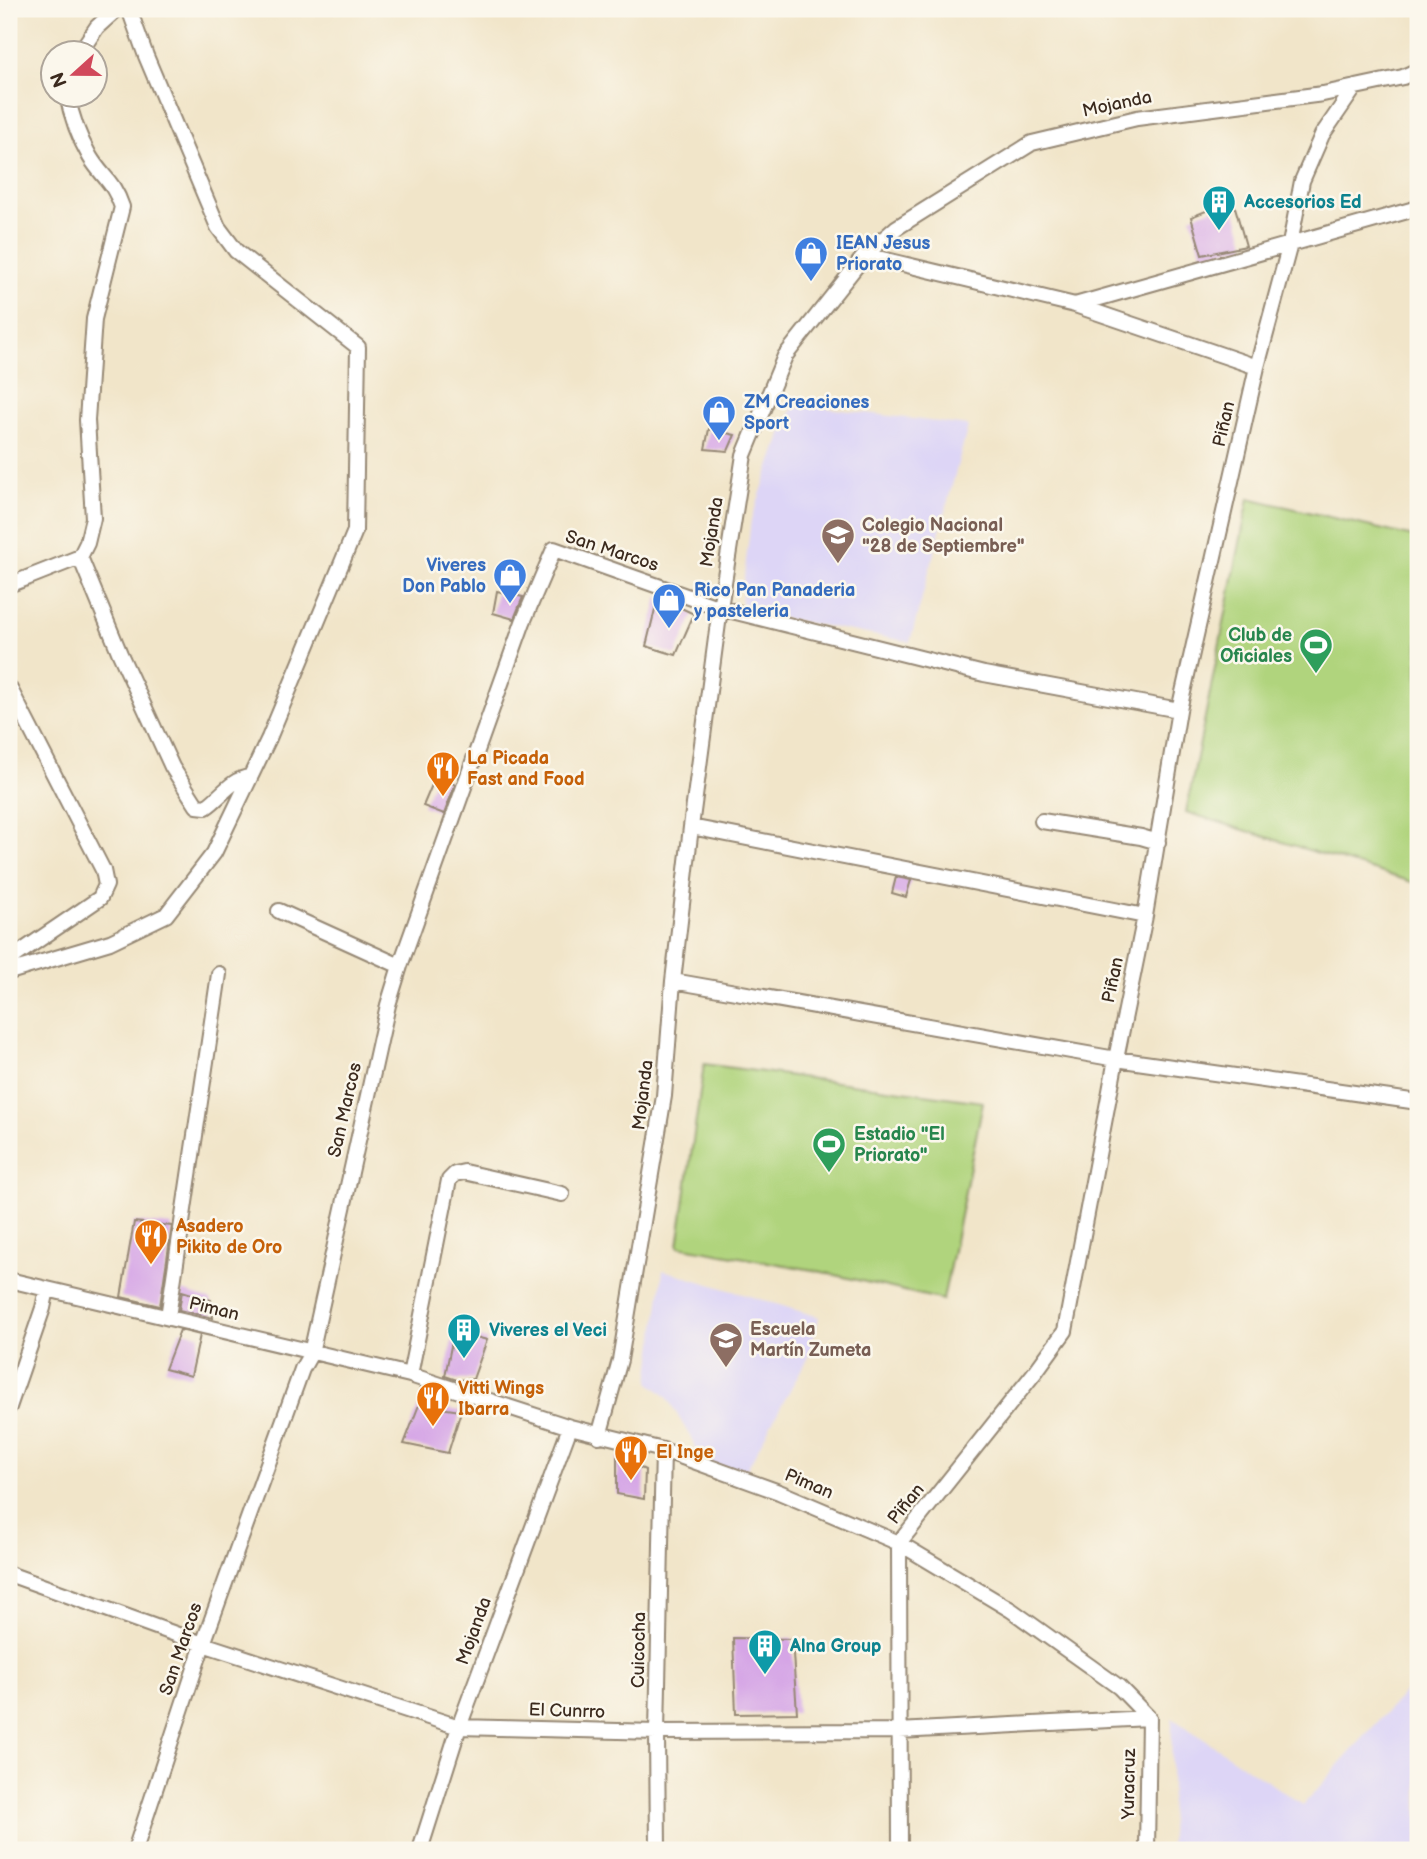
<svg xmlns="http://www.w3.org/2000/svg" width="1427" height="1859" font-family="'Balsamiq Sans',sans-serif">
<rect width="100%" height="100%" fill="#fbf7ec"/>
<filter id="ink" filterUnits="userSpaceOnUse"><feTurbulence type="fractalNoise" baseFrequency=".0143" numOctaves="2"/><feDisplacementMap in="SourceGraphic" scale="14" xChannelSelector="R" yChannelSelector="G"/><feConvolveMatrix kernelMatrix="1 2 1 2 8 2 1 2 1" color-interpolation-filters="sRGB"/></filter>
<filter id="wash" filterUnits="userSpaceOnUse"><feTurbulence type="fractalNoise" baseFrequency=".00686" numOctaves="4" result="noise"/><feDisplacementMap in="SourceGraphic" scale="28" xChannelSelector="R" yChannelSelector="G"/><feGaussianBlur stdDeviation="1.57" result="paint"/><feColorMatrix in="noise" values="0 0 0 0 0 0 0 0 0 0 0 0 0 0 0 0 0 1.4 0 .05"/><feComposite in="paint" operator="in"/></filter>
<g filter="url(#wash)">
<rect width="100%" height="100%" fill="#f1e5c9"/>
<path fill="#ddd5f6" d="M795 404 968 426 910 642 740 610 751 520 784 428Z
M663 1270 819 1317 809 1355 743 1476 694 1460 695 1445 667 1397 649 1382Z
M1418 1677V1850H1170L1172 1718 1303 1805Z"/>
<path fill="#b0d47d" stroke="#767f4e" stroke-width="2" d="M1249 498 1418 538V884L1186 812Z
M704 1064 983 1102 943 1300 818 1271 678 1246Z"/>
<g id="blocks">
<path fill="#d5a5e6" d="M1233 200 1246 246 1202 255 1191 217Z
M709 429 735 435 728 451 705 449Z
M497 591 523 597 514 619 493 613Z
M658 597 694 614 676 655 646 646Z
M437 773 455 785 444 814 423 806Z
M896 877 911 880 906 897 892 893Z
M134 1222 172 1226 160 1306 121 1297Z
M182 1291 211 1300 213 1318 179 1310Z
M180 1330 200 1335 191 1376 165 1369Z
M454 1331 487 1340 473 1379 457 1380 445 1376Z
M419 1405 461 1411 448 1453 404 1444Z
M617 1457 645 1470 644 1499 617 1494Z
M733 1638 792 1639 797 1713 736 1714Z"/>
</g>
</g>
<g filter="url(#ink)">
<use href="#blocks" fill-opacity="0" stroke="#968874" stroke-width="2"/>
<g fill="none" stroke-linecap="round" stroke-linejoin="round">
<g stroke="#968874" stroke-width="18">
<path id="street" d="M80 52 97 27 117 9
M865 255 1075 305 1418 208
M1075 305 1257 367
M80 557 120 654 172 767 197 806 206 807C221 797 231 779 250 777
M9 585 80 557 87 543 93 518 87 420 94 319 122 207C114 182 102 177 90 157 79 138 71 115 67 94
M9 687 103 870 106 885 100 898 9 960
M1042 821 1141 837 1158 842
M691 827 1145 916
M279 911 400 966
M9 972 110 942 166 915 214 853 269 738 355 531 358 347 236 251 218 227 146 56 129 9
M673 981 1116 1059 1418 1102
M9 1280 410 1375 570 1427 663 1450 779 1492 899 1543 1011 1610 1119 1687 1149 1718
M168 1317 219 974
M410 1375 449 1180 455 1174 464 1172 562 1194
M9 1407 43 1308 47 1289
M599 1436 620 1360 664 1096 673 981 691 827 720 608 744 455 785 356 865 255 896 228 1032 143 1137 118 1323 94 1403 77 1418 70
M9 1574 203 1644 459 1727 657 1732 898 1731 1149 1718
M135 1850 203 1644 302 1369 311 1353 388 1005 400 966 523 622 554 549 720 608 984 674 1179 710
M420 1850 459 1727 570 1427
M658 1850 657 1732 663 1450
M900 1850 899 1543 1036 1371 1065 1331 1116 1059 1145 916 1179 710 1257 367 1290 244 1302 181 1322 135 1355 87
M1147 1850 1149 1718"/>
</g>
<use href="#street" stroke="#fff" stroke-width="14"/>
</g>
</g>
<defs>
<g id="building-pin" transform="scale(1.75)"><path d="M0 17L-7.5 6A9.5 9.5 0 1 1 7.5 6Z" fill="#0f9aa8" stroke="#fbf7ec"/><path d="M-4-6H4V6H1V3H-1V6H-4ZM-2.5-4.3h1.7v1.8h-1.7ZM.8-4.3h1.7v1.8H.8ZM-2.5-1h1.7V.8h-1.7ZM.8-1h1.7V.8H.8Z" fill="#fff"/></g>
<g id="shop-pin" transform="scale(1.75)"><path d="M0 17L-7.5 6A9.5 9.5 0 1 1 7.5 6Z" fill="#3f7fe0" stroke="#fbf7ec"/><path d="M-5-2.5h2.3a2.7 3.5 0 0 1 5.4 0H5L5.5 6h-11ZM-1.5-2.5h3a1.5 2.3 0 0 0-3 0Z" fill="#fff"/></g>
<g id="school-pin" transform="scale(1.75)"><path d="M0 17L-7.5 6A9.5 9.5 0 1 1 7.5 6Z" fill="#8d6e63" stroke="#fbf7ec"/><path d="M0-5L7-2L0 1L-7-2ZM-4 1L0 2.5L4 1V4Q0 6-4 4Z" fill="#fff"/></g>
<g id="stadium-pin" transform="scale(1.75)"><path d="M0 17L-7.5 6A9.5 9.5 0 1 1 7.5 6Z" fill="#2e9e5b" stroke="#fbf7ec"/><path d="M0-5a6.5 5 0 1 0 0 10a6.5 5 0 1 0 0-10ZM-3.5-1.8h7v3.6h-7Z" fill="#fff"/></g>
<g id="restaurant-pin" transform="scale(1.75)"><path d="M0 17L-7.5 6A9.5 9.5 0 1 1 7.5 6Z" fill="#e8710a" stroke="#fbf7ec"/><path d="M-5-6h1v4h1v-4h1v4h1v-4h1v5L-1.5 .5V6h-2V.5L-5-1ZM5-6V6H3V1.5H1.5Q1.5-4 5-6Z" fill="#fff"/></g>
</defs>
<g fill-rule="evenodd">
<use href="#building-pin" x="1219" y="202"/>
<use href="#shop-pin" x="811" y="253"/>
<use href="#shop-pin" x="719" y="412"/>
<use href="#school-pin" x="838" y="535"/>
<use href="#shop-pin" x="510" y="575"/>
<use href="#shop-pin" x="669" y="600"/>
<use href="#stadium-pin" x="1316" y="645"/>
<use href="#restaurant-pin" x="443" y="768"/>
<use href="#stadium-pin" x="829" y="1144"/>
<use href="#restaurant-pin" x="151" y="1236"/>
<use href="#building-pin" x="464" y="1330"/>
<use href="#school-pin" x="726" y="1339"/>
<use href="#restaurant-pin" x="433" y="1398"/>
<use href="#restaurant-pin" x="631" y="1452"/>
<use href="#building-pin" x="765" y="1646"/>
</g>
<g text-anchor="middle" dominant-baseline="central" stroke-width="5" stroke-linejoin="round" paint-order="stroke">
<g font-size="18" fill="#3b2a1e" stroke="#fbf7ec">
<text transform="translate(1117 104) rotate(-12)">Mojanda</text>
<text transform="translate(1224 424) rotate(-77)">Piñan</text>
<text transform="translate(712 532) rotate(-81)">Mojanda</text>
<text transform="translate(612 551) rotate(18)">San Marcos</text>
<text transform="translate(1113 980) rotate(-78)">Piñan</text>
<text transform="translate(643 1095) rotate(-83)">Mojanda</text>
<text transform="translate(345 1110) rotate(-77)">San Marcos</text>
<text transform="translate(214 1309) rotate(14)">Piman</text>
<text transform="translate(809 1484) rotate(23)">Piman</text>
<text transform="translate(906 1504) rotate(-51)">Piñan</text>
<text transform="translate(474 1631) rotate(-70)">Mojanda</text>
<text transform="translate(181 1649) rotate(-71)">San Marcos</text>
<text transform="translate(639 1650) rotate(-89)">Cuicocha</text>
<text transform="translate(567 1711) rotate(2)">El Cunrro</text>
<text transform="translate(1129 1784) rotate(-89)">Yuracruz</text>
</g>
<g font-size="18" font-weight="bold" fill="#0d838f" stroke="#fbf7ec" text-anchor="start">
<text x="1244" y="202">Accesorios Ed</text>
<text x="489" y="1330">Viveres el Veci</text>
<text x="790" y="1646">Alna Group</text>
</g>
<g font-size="18" font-weight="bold" fill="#366cbe" stroke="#fbf7ec" text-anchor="start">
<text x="836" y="243">IEAN Jesus<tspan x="836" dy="21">Priorato</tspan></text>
<text x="744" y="402">ZM Creaciones<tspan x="744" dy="21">Sport</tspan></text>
<text x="486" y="565" text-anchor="end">Viveres<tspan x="486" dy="21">Don Pablo</tspan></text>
<text x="694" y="590">Rico Pan Panaderia<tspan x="694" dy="21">y pasteleria</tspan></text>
</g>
<g font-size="18" font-weight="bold" fill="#785e54" stroke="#fbf7ec" text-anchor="start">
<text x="862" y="525">Colegio Nacional<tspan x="862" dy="21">"28 de Septiembre"</tspan></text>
<text x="750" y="1329">Escuela<tspan x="750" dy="21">Martín Zumeta</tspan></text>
</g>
<g font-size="18" font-weight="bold" fill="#27864d" stroke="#fbf7ec" text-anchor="end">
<text x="1292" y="635">Club de<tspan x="1292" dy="21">Oficiales</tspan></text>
<text x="854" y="1134" text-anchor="start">Estadio "El<tspan x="854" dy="21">Priorato"</tspan></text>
</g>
<g font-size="18" font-weight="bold" fill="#c56008" stroke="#fbf7ec" text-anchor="start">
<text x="467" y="758">La Picada<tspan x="467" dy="21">Fast and Food</tspan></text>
<text x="176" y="1226">Asadero<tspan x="176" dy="21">Pikito de Oro</tspan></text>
<text x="458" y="1388">Vitti Wings<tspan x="458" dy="21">Ibarra</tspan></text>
<text x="656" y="1452">El Inge</text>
</g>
</g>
<rect width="1427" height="1859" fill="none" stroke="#fbf7ec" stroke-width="35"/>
<g transform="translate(74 74) rotate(249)"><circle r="33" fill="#fbf7ec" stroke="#aea59a" stroke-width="2"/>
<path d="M0-5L12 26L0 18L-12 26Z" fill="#d1495b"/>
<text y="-10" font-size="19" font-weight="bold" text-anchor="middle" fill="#3b2a1e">N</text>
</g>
</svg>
